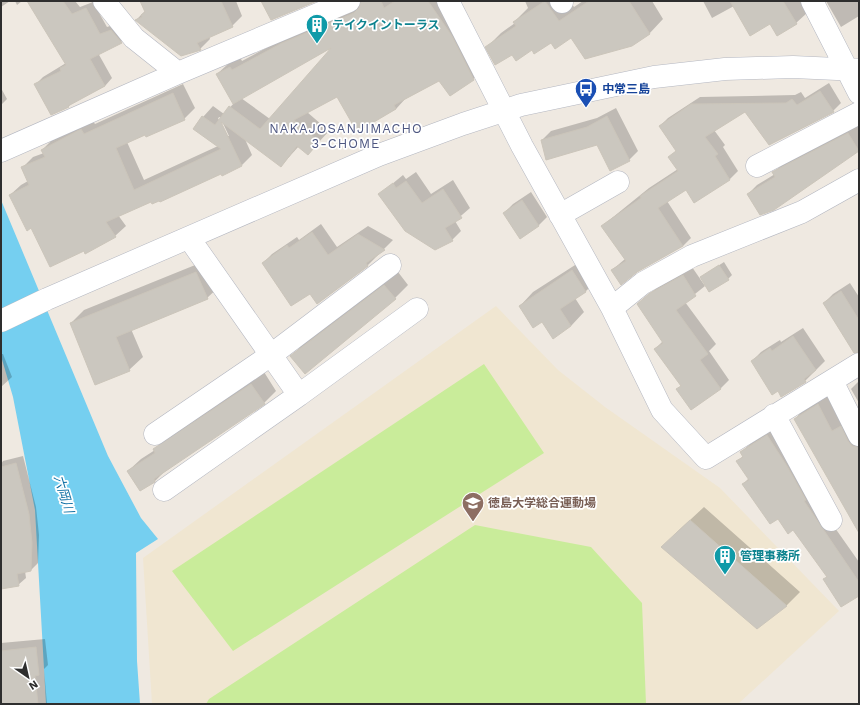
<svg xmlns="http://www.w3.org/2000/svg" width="860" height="705" font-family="'Work Sans','Noto Sans JP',sans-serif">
<rect width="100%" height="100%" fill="#efe9e1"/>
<path fill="#f0e6d1" d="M496 306 558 370 605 407 720 488 839 611 738 704H152L143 558Z"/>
<path fill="#c9ec9a" d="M484 364 544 453 233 651 172 571Z
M475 525 591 547 642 603 646 704H206L209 699Z"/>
<path fill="#75cff0" d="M1 200 108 456 141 518 158 539 136 553 137 661 140 704H46L35 510 13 397 1 356Z"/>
<path fill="#0003" fill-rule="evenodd" d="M1 1H10L1 7Z
M15 1H22L17 5Z
M28 1H75L80 7 93 2 107 27 119 23 129 34 121 42 98 53 112 78 105 86 73 102 69 106 51 114 36 84 43 77 66 63Z
M141 1H236L242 16 232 26 209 36 210 39 200 49 136 20 145 11Z
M362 1H445L484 69 473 79 451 95 440 80 406 98 396 109 357 130 338 96 307 112 329 131 318 143 299 146 281 166 244 137 252 155 242 165 118 215 126 226 115 236 84 250 32 227 10 195 21 185 28 181 22 168 33 157 44 153 42 150 53 139 92 120 95 124 183 84 195 108 184 119 127 142 144 180 218 146 203 117 213 106 224 114 234 103 217 74 228 64 240 57 242 61 294 33 362 4ZM335 45 270 119 241 98ZM220 117 229 136H227L218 118Z
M525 1H570L574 7 583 1H652L663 19 649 34 571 37 512 54 495 64 487 47 501 33 515 23 514 22 528 8Z
M703 1H800L807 13 796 23H771L734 6 712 18Z
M826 1H859V16L841 27Z
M829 83 841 103 833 111 770 144 746 111 714 130 725 145 723 147 738 171 730 179 686 189 667 201 691 238 683 246 636 271 612 270 625 259 602 226 649 188 678 169 670 157 677 150 660 126 668 118 700 97 795 95 801 92 805 98Z
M1 88 7 99 1 105Z
M616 108 638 151 629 160 597 144 542 140 551 131 597 118Z
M857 124 859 127V150L774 209 748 194 757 185 775 174 774 172 783 164Z
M416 172 431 194 453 180 470 208 455 221 461 231 452 240 380 194 403 175 406 179Z
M531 192 547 217 538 226 504 213 513 204Z
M321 224 337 247 368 226 393 240 368 265 318 303 311 293 263 263 272 254 297 237 299 240Z
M586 258 599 278 586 291 575 298 584 312 571 326 542 321 520 306 533 292Z
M210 259 221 285 207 298 131 329 143 357 129 370 71 323 84 310Z
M724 262 732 275 728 279 701 277Z
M692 267 705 286 685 302 716 344 709 351 729 380 720 389 682 386 655 349 663 341 638 304 660 285Z
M398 272 408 285 395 298 291 357 304 343Z
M850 283 859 297V342L824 303 833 294Z
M803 328 825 361 805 381 778 390 752 361 761 352 780 340 781 342Z
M1 354H3L12 377 1 387Z
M264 372 276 391 264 403 166 470 154 482 128 471 141 459 155 450 166 437Z
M859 381V403L851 389Z
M827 396 841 423 859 434V531L795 419 803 410Z
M776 427 828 518 859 562V594L825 579 828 576 793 529 778 517 743 484 749 478 738 461 744 455 741 452 750 444Z
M23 456 36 507 39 535 38 563 31 570 25 571 26 578 18 585 1 588V464L3 461Z
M704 507 800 592 787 605 757 627 676 533Z
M45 639 48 665 44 669 47 704H1V643Z"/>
<path fill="#cbc7bf" stroke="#cbc5ba" d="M27 1H63L72 14 86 8 100 34 111 30 122 43 90 59 105 86 68 106 69 107 51 115 34 84 61 71 60 68 66 65Z
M140 1H221L233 27 197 43 201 50 181 56 135 20 142 17 141 15 145 12Z
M261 1H317L271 20Z
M361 1H381L384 8 395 1H428L452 36 474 80 450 96 439 81 394 105 396 109 357 132 337 97 294 120 319 142 308 155 297 146 281 167 221 122 242 166 222 176 221 174 160 202 159 201 152 204 151 202 106 222 116 237 85 254 84 251 50 267 31 228 27 231 9 195 29 185 21 167 45 157 41 150 81 129 84 134 173 93 185 120 146 137 145 135 116 148 134 190 221 149 193 129 202 116 215 125 229 106 260 129 331 48 233 104 216 74 230 67 232 70 282 43 354 13 359 8Z
M545 1 559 21 589 1H629L650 34 632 46 585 59 571 38 555 49 551 43 534 54 532 50 516 61 512 55 495 65 485 47 516 26 513 22Z
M730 1H783L797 24 777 36 770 24 750 36Z
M820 91 834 112 769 145 745 112 705 137 718 154 715 156 730 180 694 203 686 190 658 208 683 246 637 272 621 285 611 270 626 261 601 226 641 198 640 196 678 171 668 157 676 151 659 126 691 104 786 103 792 99 797 105Z
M607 116 630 161 610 171 597 145 546 160 541 140 587 127Z
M848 133 859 151 774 210 760 215 747 194 775 177 772 172 774 171Z
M406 181 422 203 443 189 462 218 445 228 453 241 435 250 405 231 378 194 393 183 396 188Z
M522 200 539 226 520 239 503 213Z
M312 232 328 255 358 234 385 250 366 263 368 266 317 304 310 294 291 306 262 263 287 245 289 248Z
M719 265 729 280 709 292 700 277Z
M572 270 586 292 560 309 571 326 553 339 542 322 533 328 519 306Z
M196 272 208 299 116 337 130 371 95 385 70 323Z
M683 275 696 296 676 310 708 354 700 360 721 389 691 410 676 389 681 386 654 349 663 343 637 304 650 293Z
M384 285 396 299 305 374 290 356Z
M841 291 859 320V352L854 353 823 303Z
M793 336 816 370 804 379 806 382 781 397 778 391 772 395 751 361 770 348 772 351Z
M251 384 265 404 154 479 155 482 140 491 127 471 155 453 153 449Z
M818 404 832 431 841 426 848 441 852 446 859 447V533L794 419Z
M767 435 787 466 806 500 804 501 859 582V596L841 607 823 579 827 577 793 530 788 534 778 519 770 524 742 484 749 480 736 461 743 457 740 452Z
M16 463 29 514 32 543 31 571 17 574 19 586 1 589V467Z
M690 520 787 606 757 629 661 547Z
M36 647 39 675 35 676 38 704H1V651Z"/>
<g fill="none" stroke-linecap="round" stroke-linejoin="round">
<g stroke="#b4b7c1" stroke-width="23">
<path id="minor" d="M104 1 134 38 178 73
M448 1 522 146 612 308 662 410 706 458 859 364
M561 1 562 2
M812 1 859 93
M1 151 178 73 349 1
M757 166 859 113
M560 215 618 182
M612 308 643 283 692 256 802 212 859 180
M1 321 47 299 379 155 463 124 521 105 654 77 725 69 793 67 859 70
M832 381 859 435
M299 395 417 309
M774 415 831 520
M155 434 271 355 390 265
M164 490 299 395 189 238"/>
</g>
<use href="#minor" stroke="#fff" stroke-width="22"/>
</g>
<defs>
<g id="building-pin" transform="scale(1.15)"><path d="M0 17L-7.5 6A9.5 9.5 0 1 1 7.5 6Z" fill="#0f9aa8" stroke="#fff"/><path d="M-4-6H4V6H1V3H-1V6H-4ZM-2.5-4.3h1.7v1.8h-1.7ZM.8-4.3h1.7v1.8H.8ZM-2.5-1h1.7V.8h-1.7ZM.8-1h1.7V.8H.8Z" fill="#fff"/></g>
<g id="bus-pin" transform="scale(1.15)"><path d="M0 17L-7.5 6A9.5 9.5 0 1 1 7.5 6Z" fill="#1a4fb4" stroke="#fff"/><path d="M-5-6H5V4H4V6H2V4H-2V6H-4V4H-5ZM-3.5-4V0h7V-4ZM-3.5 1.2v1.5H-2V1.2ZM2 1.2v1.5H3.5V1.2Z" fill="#fff"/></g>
<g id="university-pin" transform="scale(1.15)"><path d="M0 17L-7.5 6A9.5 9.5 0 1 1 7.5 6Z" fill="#8d6e63" stroke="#fff"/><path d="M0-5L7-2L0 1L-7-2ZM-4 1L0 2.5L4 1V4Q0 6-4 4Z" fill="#fff"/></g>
</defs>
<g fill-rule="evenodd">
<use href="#building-pin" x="317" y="25"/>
<use href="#bus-pin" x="586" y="89"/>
<use href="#university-pin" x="473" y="503"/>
<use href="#building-pin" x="725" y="556"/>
</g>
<g text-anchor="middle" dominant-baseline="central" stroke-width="3.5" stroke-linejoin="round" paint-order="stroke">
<g font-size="12" font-weight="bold" fill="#0d838f" stroke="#fff" text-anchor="start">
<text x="332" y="25">テイクイントーラス</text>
<text x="740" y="556">管理事務所</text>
</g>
<g font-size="12" font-weight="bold" fill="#164399" stroke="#fff" text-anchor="start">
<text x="602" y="89">中常三島</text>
</g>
<g font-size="12" font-weight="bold" fill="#785e54" stroke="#fff" text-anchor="start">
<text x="488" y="503">徳島大学総合運動場</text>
</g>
<g font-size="13" letter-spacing="1" fill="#4d5680" stroke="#fff">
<text x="346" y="128">NAKAJOSANJIMACHO<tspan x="346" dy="15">3-CHOME</tspan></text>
</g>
<g font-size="13" font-style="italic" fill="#0d6fa3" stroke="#fff">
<text transform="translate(64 494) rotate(73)">六岡川</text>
</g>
</g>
<rect width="860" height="705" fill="none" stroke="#2e2e2e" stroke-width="4"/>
<g transform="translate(28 677) rotate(146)" stroke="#ffffff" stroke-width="3" paint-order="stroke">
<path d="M0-3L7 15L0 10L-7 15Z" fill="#2e2e2e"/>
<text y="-6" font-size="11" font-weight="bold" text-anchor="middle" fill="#2e2e2e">N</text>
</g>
</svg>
